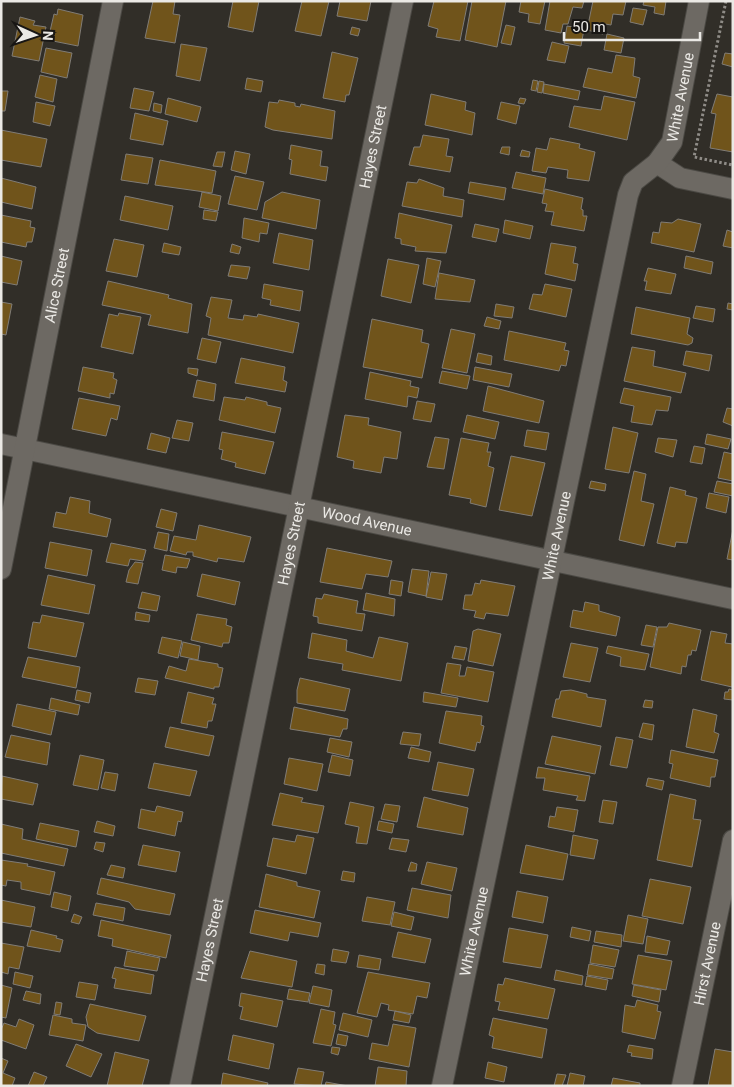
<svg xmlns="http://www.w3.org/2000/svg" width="734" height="1087" font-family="Roboto,sans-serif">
<rect width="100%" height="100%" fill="#312e28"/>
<path fill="#70541b" stroke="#807c76" d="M153 1H175L173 14 180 15 175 43 145 38Z
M233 1H259L253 32 228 27Z
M302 1H329L321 36 295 31Z
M340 1H371L367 21 337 16Z
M434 1H468L460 41 436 37 438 29 428 26Z
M472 1H506L497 47 465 40Z
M521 1H545L540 24 528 22 529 14 519 12Z
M550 1H584L582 8 573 7 568 24H563L561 33 545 30Z
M593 1H626L623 15 613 14 611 25 605 24 603 34 587 30Z
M644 1H666L664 15 654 13 655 7 643 5Z
M633 8 647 10 643 25 630 22Z
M58 9 83 15 78 46 48 40 54 14 57 15Z
M20 17 35 21 33 25 46 27 39 61 12 56Z
M506 25 515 27 511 45 501 43Z
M567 26 584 29 581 46 564 43Z
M352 27 360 29 358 36 350 34Z
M607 34 624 38 621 53 604 50Z
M552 42 569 46 565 63 547 60Z
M181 44 207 48 200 81 176 76Z
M46 48 72 53 67 78 41 72Z
M332 52 358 58 349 95H346L345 102 323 98Z
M725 53 733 54V67L722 64Z
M616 55 635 58 633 76 640 78 636 98 583 87 588 68 612 73Z
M40 75 57 79 53 102 35 97Z
M247 78 263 81 261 92 245 89Z
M533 80 538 81 536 91 531 90Z
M539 81 544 82 542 93 537 92Z
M544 84 580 91 578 100 543 93Z
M134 88 154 92 149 111 130 108Z
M1 91H8L5 111H1Z
M431 94 466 102 465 110 475 113 472 135 425 125Z
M717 94 733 97V152L710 148 716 114 711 113Z
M604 96 635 102 627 140 569 127 574 106 601 110Z
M168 98 201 107 197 122 165 114Z
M520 98 526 99 524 104 518 103Z
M279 100 295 103V106L300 107 301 104 335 111 332 139 273 130 265 127 269 102 278 103Z
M36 102 55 106 50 126 33 122Z
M501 102 520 106 516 124 497 119Z
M154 103 162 105 161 113 153 111Z
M135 113 168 121 163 145 130 139Z
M1 130 47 139 41 167 1 160Z
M423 135 449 139 446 156 453 157 450 172 409 165 414 147H420Z
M550 138 580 144 579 148 595 152 589 181 567 178 568 170 548 167 546 173 532 171 536 148 547 150Z
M291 145 322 151 320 166 328 167 326 181 290 174 292 160 289 159Z
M502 147H510L509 155 500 153Z
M522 150 530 152 529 157 520 156Z
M235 151 250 154 246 174 231 170Z
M217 152H225L222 167 213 166Z
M126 154 153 158 148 184 121 180Z
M160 160 216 171 212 193 155 185Z
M516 172 546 178 543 194 512 188Z
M235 176 264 182 257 210 228 204Z
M1 178 36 187 32 209 1 202Z
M419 179 444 188 443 196 464 200 462 217 402 206 407 182 417 183Z
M470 182 506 188 504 200 468 193Z
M545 189 583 198 581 209 583 210V216H587L584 231 551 225 554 212 545 211 547 204 542 203Z
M202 192 221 196 218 211 199 207Z
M282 192 320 200 316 229 262 218 265 202Z
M125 196 173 206 168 230 120 220Z
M204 210 218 212 216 221 203 219Z
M399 213 452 225 446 253 415 251 416 247 401 244V239L395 238Z
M1 215 31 221 30 227 35 228 32 242H27L26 247 1 242Z
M244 218 269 223 267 234 260 233 259 242 242 238Z
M678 219 701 224 694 252 651 243 653 232 659 233 661 222 672 223Z
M505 220 533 226 530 239 503 233Z
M475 224 499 229 496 242 472 237Z
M727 230 733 232V248L723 246Z
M279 233 313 240 309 270 273 263Z
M114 239 144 245 137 277 106 271Z
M164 243 181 247 179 255 162 252Z
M551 243 576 247 573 263 578 264 575 281 545 274Z
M232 244 241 247 239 254 230 252Z
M1 256 22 261 17 285 1 282Z
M686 256 713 262 711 274 684 268Z
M427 258 441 261 435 287 423 284Z
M388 259 419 265 411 303 381 296Z
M231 265 250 267 247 279 228 276Z
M648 268 676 274 671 294 645 290 647 281H644Z
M439 273 475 280 470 302 435 299Z
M108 281 169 295 168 298 192 304 188 333 148 325 151 315 102 305Z
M264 284 303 291 300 311 270 305 271 300 262 298Z
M545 284 572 289 566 317 529 309 533 294 542 295Z
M211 297 232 300 228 318 243 320 244 315 257 317 258 314 299 323 293 353 208 335 211 318 206 316Z
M1 302 12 304 6 335 1 334Z
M728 303 733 304V310L727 309Z
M496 304 514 307 512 318 494 316Z
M696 306 715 309 713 322 693 318Z
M636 307 690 318 687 334 693 338 692 343 688 345 631 334Z
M119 313 141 317 133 354 101 347 109 314 118 316Z
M487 317 501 321 499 329 484 326Z
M372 319 423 330 421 342 429 344 422 378 363 367Z
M451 329 475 334 467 373 442 368Z
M509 331 566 343 564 350 569 351 566 366 561 365 559 371 504 360Z
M202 338 221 342 216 363 197 359Z
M632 347 655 351 653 366 686 373 681 393 624 381Z
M686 351 712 355 709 371 683 365Z
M478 353 492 356 491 365 476 362Z
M241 358 285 367 283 380 287 382 285 392 235 383Z
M83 367 114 373 113 378 117 380 114 394 110 393V398L78 391Z
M475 367 512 374 509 387 473 380Z
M188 368 198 369 197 376 188 373Z
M442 371 470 376 467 389 439 383Z
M370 372 411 381 410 386 419 388 417 398 408 396 407 407 365 399Z
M197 380 216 384 214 401 193 397Z
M488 386 544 401 539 423 483 411Z
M624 388 671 397 668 411 656 410 652 425 631 422 634 406 620 403Z
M224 397 245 400 246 397 267 402V405L281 408 275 433 219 420Z
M79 398 120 406 117 420 111 418 106 436 72 429Z
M417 401 435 404 431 422 413 419Z
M727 408 733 409V426L723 422Z
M345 415 369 418 368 425 401 432 397 459 384 457 381 473 353 468 354 461 337 457Z
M467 415 499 422 495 439 463 432Z
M177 420 193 423 189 441 172 438Z
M613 427 638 433 629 473 605 469Z
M527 430 549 433 546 450 524 446Z
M222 432 274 442 265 474 235 467 236 463 221 459 223 450 219 449Z
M151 433 170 438 166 453 147 449Z
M707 434 731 439 728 449 705 444Z
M435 437 449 439 444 469 427 467Z
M461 438 489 443 487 452H491L488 466 494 468 486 507 470 503 471 499 449 495Z
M658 438 677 440 673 457 655 452Z
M694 446 705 448 702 464 690 462Z
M724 452 733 454V481L718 478Z
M511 456 545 463 532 516 499 510Z
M634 471 646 474 641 501 654 504 644 546 619 540Z
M591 481 606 484 605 491 589 488Z
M717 481 733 484V496L714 492Z
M670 487 686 491 685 495 697 498 687 543 676 542 675 547 657 543Z
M709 493 729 497 726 513 706 508Z
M70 497 90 501 89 513 111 519 107 537 53 527 56 512 66 514Z
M161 509 177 513 173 531 156 527Z
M199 525 251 537 244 562 218 558 217 562 193 556V552H187L186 555 170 551 174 536 196 540Z
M733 529V560L727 559Z
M158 532 169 534 167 551 154 548Z
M50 542 92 550 87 576 45 568Z
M111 543 146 550 143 561 130 559 128 566 106 562Z
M327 548 392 561 388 577 366 574 362 589 320 582Z
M165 555 190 559 187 568 177 567 176 573 162 570Z
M135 562 143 563 138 584 126 582 129 570Z
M412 569 429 571 426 596 408 592Z
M431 572 447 574 442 600 426 597Z
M202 574 240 582 235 605 197 596Z
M48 575 95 585 89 614 41 605Z
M391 580 403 582 401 596 389 594Z
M481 580 515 586 508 616 486 613 484 619 474 617 476 611 463 609 465 595H472L475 583 480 584Z
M142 592 160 596 157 611 138 608Z
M366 593 395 599 394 616 363 610Z
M324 594 358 601 356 613 365 614 362 631 318 623V617L313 616 316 598 322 599Z
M585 602 599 605V611L620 617 616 636 570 627 573 610 583 612Z
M136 612 150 615 149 622 135 620Z
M197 614 227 619 226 625 232 627 229 643H223L222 647 191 640Z
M42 615 84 623 76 657 28 648 33 622 40 623Z
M669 623 701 630 696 651 692 650 691 655H688L686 667 682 666 681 674 650 667 658 627H667Z
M646 625 657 627 653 647 641 645Z
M478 629 501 634 493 666 468 661 473 631Z
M711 631 727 634 725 643 733 644 732 687 701 680Z
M312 633 347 640 346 651 373 658 379 637 408 643 401 681 342 670 343 664 308 658Z
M162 637 182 641 178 658 158 653Z
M183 642 200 646 198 660 180 656Z
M571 643 598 648 590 682 563 677Z
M455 646 467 648 464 660 452 658Z
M608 646 649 654 645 670 620 666 621 657 606 653Z
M28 657 80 667 76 688 22 677Z
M189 659 218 664V667L223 668 219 687H214V689L165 678 169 666 186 671Z
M447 663 461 665 459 676H465L467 667 494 672 488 702 441 693Z
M138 678 158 681 155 695 135 692Z
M300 678 350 689 345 711 297 703V690Z
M729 689 733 690V700L724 699 725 692H728Z
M77 690 91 693 89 703 75 700Z
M571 690 587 694V697L606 700 601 727 552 717 556 699H559L561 691Z
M188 692 214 698 212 704H216L212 721H208L207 728 181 723Z
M424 692 458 698 456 707 423 702Z
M51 698 80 705 78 715 49 709Z
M645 700 653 701 652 708 643 707Z
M17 704 56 712 51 735 12 726Z
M294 707 348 719 347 729H343L340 737 290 729Z
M693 709 717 715 714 732 719 734 714 753 686 747Z
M446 711 482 716 481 725 484 726 480 743 477 742 475 751 439 743Z
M643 723 654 725 652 740 639 737Z
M170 727 214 736 209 756 165 747Z
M403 732 421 734 419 746 400 744Z
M11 735 50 743 47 765 5 757Z
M552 736 601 746 595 774 545 764Z
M616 737 633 740 627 768 610 765Z
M330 738 352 742 349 757 327 752Z
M411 747 431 752 429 762 408 758Z
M671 750 718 760 715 777H711L710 787 670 778 673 764 669 763Z
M80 755 104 760 98 790 73 785Z
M332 755 353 760 350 776 328 772Z
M289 758 323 764 317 791 284 784Z
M438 762 474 769 468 796 432 790Z
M154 763 197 771 190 796 148 788Z
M538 767 590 776 585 801 576 800 578 796 543 790 545 778H536Z
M105 772 118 774 115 791 101 788Z
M2 776 38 784 33 805 1 799Z
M648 778 664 781 662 790 646 786Z
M280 793 303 798 301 802 324 806 318 833 272 825Z
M670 794 696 800 693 819 701 820 692 867 657 860Z
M424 797 468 808 463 835 417 827Z
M603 800 617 802 613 824 599 822Z
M350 802 374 807 367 844 356 843 359 827 345 824Z
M385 804 400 806 397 822 381 819Z
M157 806 183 812 181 822 178 821 175 836 138 828 141 809 155 812Z
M557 807 578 810 574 832 548 827 550 816 555 817Z
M97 821 115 826 113 836 94 832Z
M379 821 394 824 392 833 377 830Z
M40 823 79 831 76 847 36 839Z
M1 824 23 829 22 839 68 849 64 866 1 853Z
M297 835 314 838 306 874 267 866 273 838 295 842Z
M573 835 598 840 594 859 570 855Z
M392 838 409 840 406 852 389 849Z
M96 842 105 843 103 852 94 849Z
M143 845 180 852 176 872 138 865Z
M526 845 568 854 563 880 520 873Z
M1 860 28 864 27 866 55 872 50 895 21 889V882L7 880 6 886 1 885Z
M411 862 417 864 416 871H408Z
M427 862 457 868 452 891 421 884Z
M111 865 125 868 123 878 107 875Z
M343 871 355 873 354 882 341 880Z
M266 874 297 882V886L320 891 314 918 259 907Z
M101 878 175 894 170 915 135 909 129 902 97 894Z
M650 879 691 887 683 924 642 916Z
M412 888 451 895 448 918 407 910Z
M517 891 548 897 543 923 512 917Z
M54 892 71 896 68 911 51 907Z
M367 897 395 902 390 925 362 921Z
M1 900 35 907 31 927 1 922Z
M96 903 125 908 123 921 93 915Z
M255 910 321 923 318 937 290 932 288 941 250 933Z
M394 912 414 917 411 930 391 926Z
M74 914 82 917 79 924 71 922Z
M628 915 648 919 643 944 623 941Z
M101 920 171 935 166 958 112 946 113 939 98 936Z
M572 927 591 931 589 941 570 937Z
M509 928 548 935 541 968 503 962Z
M31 930 57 936 56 938 63 940 60 952 27 946Z
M596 931 622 935 621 947 594 942Z
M398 932 431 939 425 963 392 957Z
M647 936 670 941 667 955 645 952Z
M1 943 24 947 19 969 9 967 8 974 1 972Z
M593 945 619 950 615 967 590 963Z
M333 949 349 952 346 963 331 961Z
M127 951 160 958 157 971 124 966Z
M250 951 297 961 292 987 241 978Z
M359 955 381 959 379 970 357 967Z
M638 955 672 961 666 990 632 984Z
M317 964 325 965 324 975 315 973Z
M589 964 614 969 612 979 587 975Z
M115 967 154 975 151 994 114 988 116 979 112 978Z
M556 970 583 976 582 985 554 980Z
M15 972 33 976 30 988 13 984Z
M368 972 430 983 427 998 417 996 413 1014 388 1010 389 1005 381 1003 377 1017 357 1013Z
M587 976 608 980 606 990 585 986Z
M505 978 555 989 548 1019 498 1010 500 1002 495 1001 498 984 503 985Z
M79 982 98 985 95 1000 76 997Z
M1 985 12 988 6 1018 1 1017Z
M634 985 661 990 659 1002 632 996Z
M313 986 332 990 329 1007 309 1003Z
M289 989 310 993 308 1002 287 999Z
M26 991 41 994 40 1004 23 1000Z
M241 993 283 1001 277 1027 240 1019 243 1007 239 1006Z
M637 1000 658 1005 657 1011 661 1012 655 1039 622 1032 625 1005 635 1007Z
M56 1002 62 1003 60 1015 54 1014Z
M90 1004 146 1016 139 1041 97 1033 88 1027 86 1017Z
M321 1009 335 1012 333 1024 336 1025 331 1046 313 1043Z
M395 1011 411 1015 409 1023 393 1020Z
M343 1013 372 1020 368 1037 339 1030Z
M53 1015 72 1019V1023L86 1025 83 1041 49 1035Z
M493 1018 547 1029 542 1058 492 1048 494 1037 489 1035Z
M19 1019 34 1025 26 1049 1 1040V1030L4 1023 16 1027Z
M393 1024 416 1028 409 1067 369 1059 372 1043 388 1046Z
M338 1034 348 1036 346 1046 336 1044Z
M233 1035 274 1044 269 1069 228 1060Z
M76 1044 102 1054 91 1077 66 1066Z
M629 1045 653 1049 652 1059 631 1056 632 1053 627 1052Z
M332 1047 340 1048 338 1055 331 1053Z
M715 1049 733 1052V1086H708Z
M115 1052 149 1060 142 1086H107Z
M1 1058 8 1061 3 1073 15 1078 12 1086H1Z
M488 1062 507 1067 504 1082 485 1078Z
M378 1067 407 1071 406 1086H375Z
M298 1068 324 1072 321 1086 294 1084Z
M34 1072 47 1077 43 1086H28Z
M223 1073 268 1083 267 1086H221Z
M570 1073 585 1076 583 1086H567Z
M557 1074 566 1075 562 1086H554Z
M613 1078 640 1083V1086H611Z
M326 1082 348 1086H325Z"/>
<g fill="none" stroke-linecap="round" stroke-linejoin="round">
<g stroke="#4b4944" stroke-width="22">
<g id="minor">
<path d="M657 163 680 178 733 189"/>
<path id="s1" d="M1 444 733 599"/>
<path id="s2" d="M1 569 113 1"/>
<path id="s3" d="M180 1086 403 1"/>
<path id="s4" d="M442 1086 628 195 633 182 657 163 672 142 699 1"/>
<path id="s5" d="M682 1086 733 840"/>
</g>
</g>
<path stroke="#8f8c87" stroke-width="3" stroke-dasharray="2.5 2.5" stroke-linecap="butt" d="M726 1 694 157 733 165"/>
<use href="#minor" stroke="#6d6963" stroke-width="20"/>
</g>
<g text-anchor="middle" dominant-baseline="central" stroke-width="4" stroke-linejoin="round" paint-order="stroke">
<g font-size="15" fill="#ebe9e5" stroke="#181614">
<text stroke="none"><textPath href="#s4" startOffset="1026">White Avenue</textPath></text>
<text stroke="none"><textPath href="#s3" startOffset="959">Hayes Street</textPath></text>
<text stroke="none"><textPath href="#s2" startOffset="289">Alice Street</textPath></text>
<text stroke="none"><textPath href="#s1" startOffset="374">Wood Avenue</textPath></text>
<text stroke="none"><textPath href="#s4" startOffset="562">White Avenue</textPath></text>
<text stroke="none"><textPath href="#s3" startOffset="554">Hayes Street</textPath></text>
<text stroke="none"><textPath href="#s4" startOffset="158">White Avenue</textPath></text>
<text stroke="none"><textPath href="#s3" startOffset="149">Hayes Street</textPath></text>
<text stroke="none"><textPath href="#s5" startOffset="125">Hirst Avenue</textPath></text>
</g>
</g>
<rect width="734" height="1087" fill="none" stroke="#ebe9e5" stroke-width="5"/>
<g transform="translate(35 35) rotate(93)" stroke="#181614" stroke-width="4" paint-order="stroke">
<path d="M0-4L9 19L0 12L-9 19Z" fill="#ebe9e5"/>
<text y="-8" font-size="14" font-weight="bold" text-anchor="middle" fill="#ebe9e5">N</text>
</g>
<path d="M564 32v8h136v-8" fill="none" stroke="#ebe9e5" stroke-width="2.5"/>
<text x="572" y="32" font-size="15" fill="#ebe9e5" stroke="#181614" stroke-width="4" paint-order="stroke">50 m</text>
</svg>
